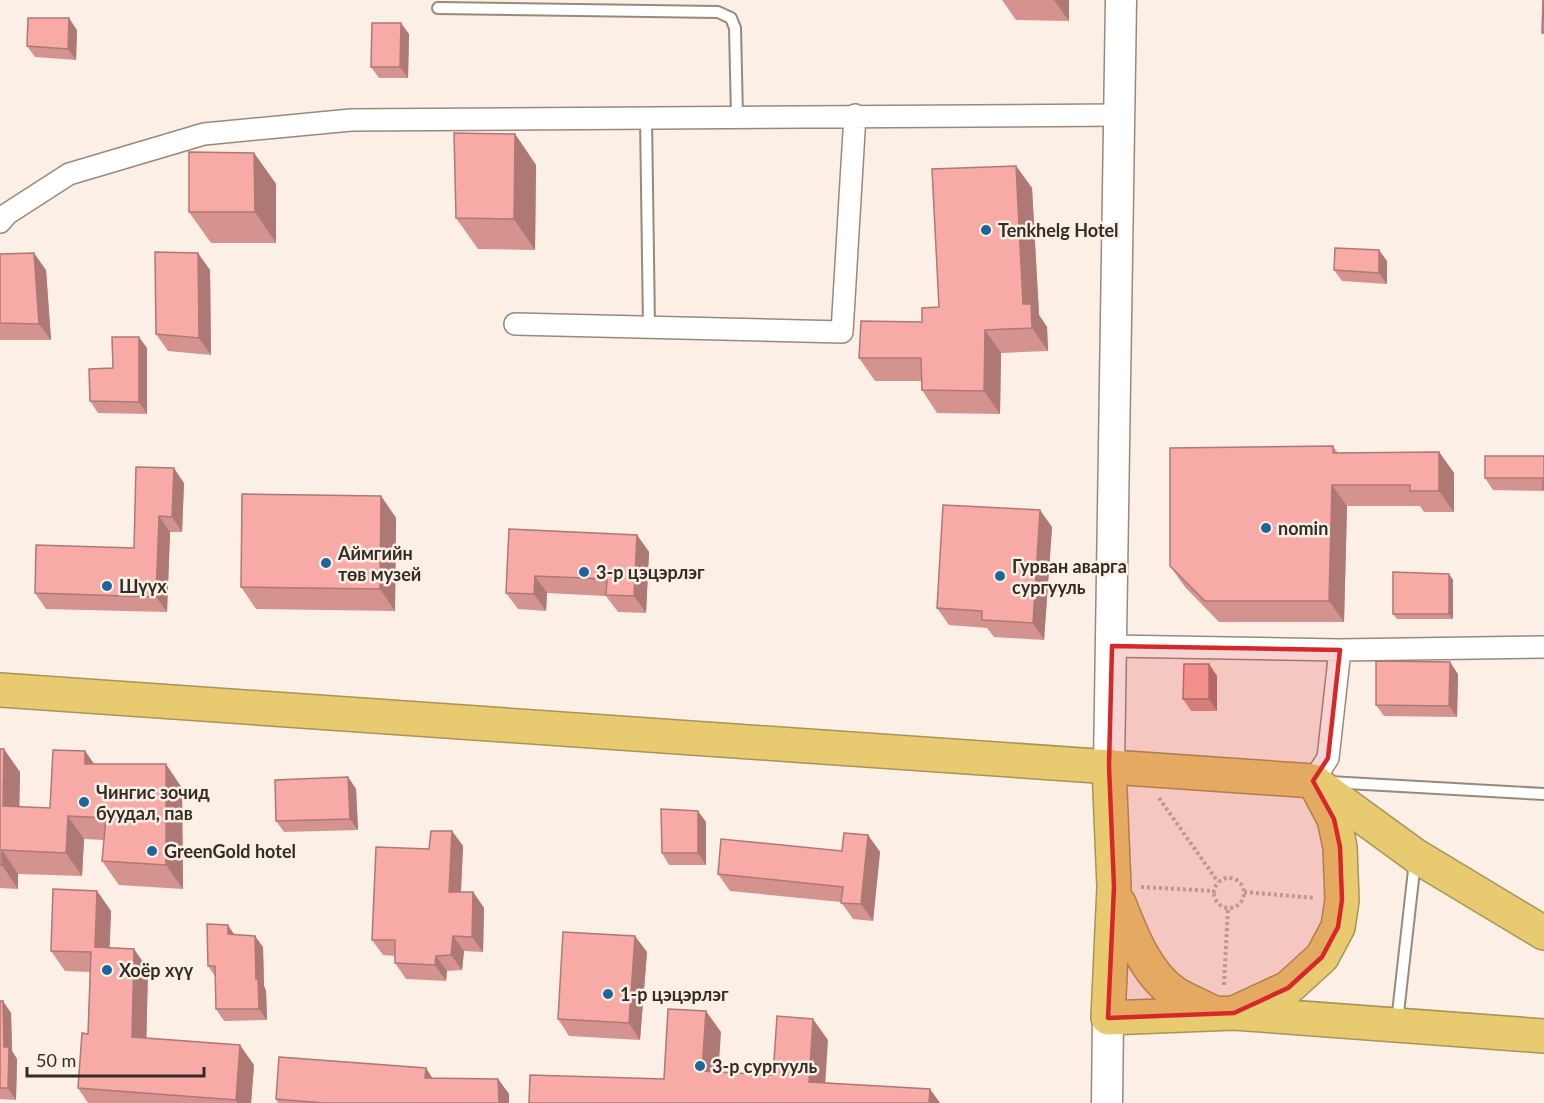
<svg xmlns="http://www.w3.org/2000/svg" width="1544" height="1103" font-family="Lato,sans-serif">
<rect width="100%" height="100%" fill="#fcefe6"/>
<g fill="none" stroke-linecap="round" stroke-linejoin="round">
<g stroke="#9b887a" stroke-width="14">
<path id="lane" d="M438 8 718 12 731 18 735 28 737 116
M646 117 649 327
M1329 782 1544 794
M1397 1022 1415 861"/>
</g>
<g stroke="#9b887a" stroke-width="24">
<path id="street" d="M0 222 7 214 69 174 204 134 351 120 1121 115
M515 324 842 332 855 115
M1112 646 1340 650 1544 647
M1313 781 1328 758 1340 650"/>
</g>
<g stroke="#9b887a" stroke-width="33">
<path id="secondary" d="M1109 766 1121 0
M1107 1103 1108 1018"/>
</g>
<g stroke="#a99357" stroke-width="36">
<path id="highway" d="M0 690 1313 781 1416 856 1544 933
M1109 766 1114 887 1108 1018 1234 1013 1544 1036
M1119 903C1131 933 1146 975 1176 994 1188 1001 1201 1006 1214 1013
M1236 1012 1288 988 1322 957 1338 927 1342 900 1340 847 1334 819 1316 785"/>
</g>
<path stroke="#bdb1a9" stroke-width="4" stroke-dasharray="3 3" stroke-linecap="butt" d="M1159 798 1218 882
M1214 893a15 15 0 1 1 30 0a15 15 0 1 1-30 0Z
M1141 887 1214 891
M1244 892 1315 898
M1224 985 1228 908"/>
<use href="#lane" stroke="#fff" stroke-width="10"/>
<use href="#street" stroke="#fff" stroke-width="21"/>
<use href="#secondary" stroke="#fff" stroke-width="30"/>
<use href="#highway" stroke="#e8cb71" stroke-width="33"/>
</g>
<path fill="#d5938f" d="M1002 0H1069V21L1016 20Z
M77 30 76 60 35 57 27 46Z
M409 34 408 78H379L371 67Z
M515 134 536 165 535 250 478 249 456 218Z
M254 153 276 184V243H211L189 212Z
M1016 166 1032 188 1039 315 1047 327 1048 351 1001 353 1000 414 937 413 922 390 921 381H875L859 358 922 322 939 307Z
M0 254 46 270 51 340H0Z
M1387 261V284L1342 281 1334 270Z
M210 270 211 355 168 351 156 334Z
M147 348V414L98 413 90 401 113 368Z
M1333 446 1338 453 1439 452 1454 473V512H1424L1420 506H1347L1344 622H1219L1185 587 1170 566Z
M1544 456V491L1493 490 1485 478Z
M184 483 182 532H170L167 612 46 609 35 593 134 548Z
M381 496 396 518 395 611 256 609 241 587Z
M1052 527 1044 640 994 637 987 628 949 625 937 608Z
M509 529 637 535 649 552 646 613 618 612 606 596 547 593 546 611 518 609 506 593Z
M1453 580V619H1397L1393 614Z
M1209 664 1217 676V711H1191L1183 699Z
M1458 674 1457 717 1384 716 1376 705Z
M0 749 20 772 19 807 50 808 85 751 94 764 182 788 183 889 119 885 102 861 104 840 84 839 82 876 18 874V889L0 888Z
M348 777 356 789 358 830 284 832 276 821Z
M706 822V865H669L662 853Z
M452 831 463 846 461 892H473L484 908 483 952 464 951 462 970 447 971 446 981 406 979 395 963V956L383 955 372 940 429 849Z
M868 835 880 852 873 921 853 919 841 902 730 891 718 874 842 851Z
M97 891 111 911 109 948 148 969 146 1038 254 1065 251 1103H88L78 1088 88 1034 90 972 65 971 51 951Z
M234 934 263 947 264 986 266 991 267 1020 224 1021 216 1009 215 976 208 966Z
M647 952 640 1040 569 1036 558 1019Z
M0 1001 11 1013 12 1051 17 1059 16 1100 0 1099Z
M426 1068 432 1078 498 1079 509 1094V1103H278L276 1099Z"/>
<path fill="#ae7874" d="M1054 0H1069V21Z
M69 18 77 30 76 60 68 49Z
M401 23 409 34 408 78 400 67Z
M515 134 536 165 535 250 514 219Z
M254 153 276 184V243L255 212Z
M1016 166 1032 188 1039 315 1047 327 1048 351 1032 328 1023 304Z
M1379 250 1387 261V284L1379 273Z
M34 253 46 270 51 340 39 324Z
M198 253 210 270 211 355 199 338Z
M985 330 1001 353 1000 414 984 391Z
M139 337 147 348V414L139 402Z
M1439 452 1454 473V512L1439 491Z
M174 468 184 483 182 532 172 517Z
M1332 485 1347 506 1344 622 1329 601Z
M381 496 396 518 395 611 380 589Z
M1040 510 1052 527 1044 640 1033 623Z
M159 516 170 532 167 612 156 597Z
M637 535 649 552 646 613 634 596Z
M1449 574 1453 580V619L1449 614Z
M535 576 547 593 546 611 534 594Z
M1450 662 1458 674 1457 717 1449 706Z
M1209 664 1217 676V711L1209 699Z
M4 749 20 772 19 829 3 806Z
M85 751 102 775 85 764Z
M166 764 182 788 183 889 166 865Z
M348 777 356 789 358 830 350 819Z
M698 811 706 822V865L698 853Z
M68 816 84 839 82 876 66 853Z
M452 831 463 846 460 908 449 892Z
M868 835 880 852 873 921 861 904Z
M2 850 18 874V889L2 865Z
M97 891 111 911 109 967 95 947Z
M473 892 484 908 483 952 472 937Z
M228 925 236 937 228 934Z
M255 936 263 947 264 986 266 991 267 1020 259 1009 256 979Z
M453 936 464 951 462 970 451 955Z
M635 936 647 952 640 1040 629 1023Z
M134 949 148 969 146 1057 132 1037Z
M436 956 447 971 446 981 435 965Z
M3 1001 11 1013 12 1051 17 1059 16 1100 8 1088 4 1047Z
M706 1011 721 1032 717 1092 702 1071Z
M813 1019 828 1040 824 1103 809 1082Z
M240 1045 254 1065 251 1103H237L236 1100Z
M426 1068 436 1084 425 1078Z
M498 1079 509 1094V1103H499Z
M930 1089 940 1103H929Z"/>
<path fill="#f8aba6" stroke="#ae7874" stroke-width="1.5" d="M1543 0H1544V33H1542Z
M28 18H69L68 49 27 46Z
M372 23H401L400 67H371Z
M454 133 515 134 514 219 456 218Z
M189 152 254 153 255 212H189Z
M1016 166 1023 304H1031L1032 328 985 330 984 391 922 390 921 358H859L861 321 922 322V308L939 307 932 169Z
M1335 248 1379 250V273L1334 270Z
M155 252 198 253 199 338 156 334Z
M34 253 39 324 0 323V254Z
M112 337H139V402L90 401 89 369 113 368Z
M1333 446V453L1439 452V491H1410V485H1332L1329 601H1205L1170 566V448Z
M1485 456H1544V489H1543V478H1485Z
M136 467 174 468 172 517 159 516 156 597 35 593 36 545 134 548Z
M242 494 381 496 380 589 241 587Z
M943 505 1040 510 1033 623 982 620V611L937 608Z
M509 529 637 535 634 596 606 595 607 579 535 576 534 594 506 593Z
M1393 572 1449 574V614H1393Z
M1376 661 1450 662 1449 706 1376 705Z
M1184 664H1209V699H1183Z
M0 749H4L3 806 50 808 53 750 85 751V764H166V865L102 861 106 818 68 816 66 853 2 850V865H0Z
M348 777 350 819 276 821 275 780Z
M661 809 698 811V853H662Z
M431 831H452L449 892H473L472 937 453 936 451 955 436 956 435 965 395 963V940H372L376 847 429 849Z
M844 833 868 835 861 904 841 903 843 887 718 874 721 839 842 851Z
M53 889 97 891 95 947 134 949 132 1037 240 1045 236 1100 78 1088 82 1033 88 1034 91 952 51 951Z
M207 924 228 925V934L255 936 256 979H258L259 1009H216L215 966H208Z
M563 932 635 936 629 1023 558 1019Z
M0 1001H3L4 1047H9L8 1088H0Z
M668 1009 706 1011 702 1071 773 1075 777 1016 813 1019 809 1082 930 1089 929 1103H529L530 1075 664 1079Z
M279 1057 426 1068 425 1078 498 1079 499 1103H324L276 1099Z"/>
<path fill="#d62828" fill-opacity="0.2" stroke="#d62828" stroke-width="4.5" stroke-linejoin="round" d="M1112 646 1340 650 1328 758 1313 781 1334 819 1340 847 1342 900 1338 927 1322 957 1288 988 1234 1013 1108 1018 1114 887 1109 766Z"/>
<g fill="#1e6599" stroke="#fcefe6" stroke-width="2">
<circle cx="986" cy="230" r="6"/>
<circle cx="1266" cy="528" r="6"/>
<circle cx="326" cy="563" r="6"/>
<circle cx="584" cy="572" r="6"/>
<circle cx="1000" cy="576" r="6"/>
<circle cx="107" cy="586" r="6"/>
<circle cx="84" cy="802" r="6"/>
<circle cx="152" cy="851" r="6"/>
<circle cx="107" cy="970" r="6"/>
<circle cx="608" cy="994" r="6"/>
<circle cx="700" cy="1066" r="6"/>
</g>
<g text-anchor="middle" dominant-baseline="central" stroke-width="5" stroke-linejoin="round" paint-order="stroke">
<g font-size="18" font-weight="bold" fill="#342c26" stroke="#fcefe6" text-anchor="start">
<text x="998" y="230">Tenkhelg Hotel</text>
<text x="1278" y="528">nomin</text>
<text x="338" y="553">Аймгийн<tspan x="338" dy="21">төв музей</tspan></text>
<text x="1012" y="566">Гурван аварга<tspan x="1012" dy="21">сургууль</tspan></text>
<text x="596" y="572">3-р цэцэрлэг</text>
<text x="119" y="586">Шүүх</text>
<text x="96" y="792">Чингис зочид<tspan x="96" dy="21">буудал, пав</tspan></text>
<text x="164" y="851">GreenGold hotel</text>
<text x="119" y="970">Хоёр хүү</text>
<text x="620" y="994">1-р цэцэрлэг</text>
<text x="712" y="1066">3-р сургууль</text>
</g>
</g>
<path d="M27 1067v9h177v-9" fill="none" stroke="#342c26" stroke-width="3"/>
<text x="36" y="1067" font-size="18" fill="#342c26" stroke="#fcefe6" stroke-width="4.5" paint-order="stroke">50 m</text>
</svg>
